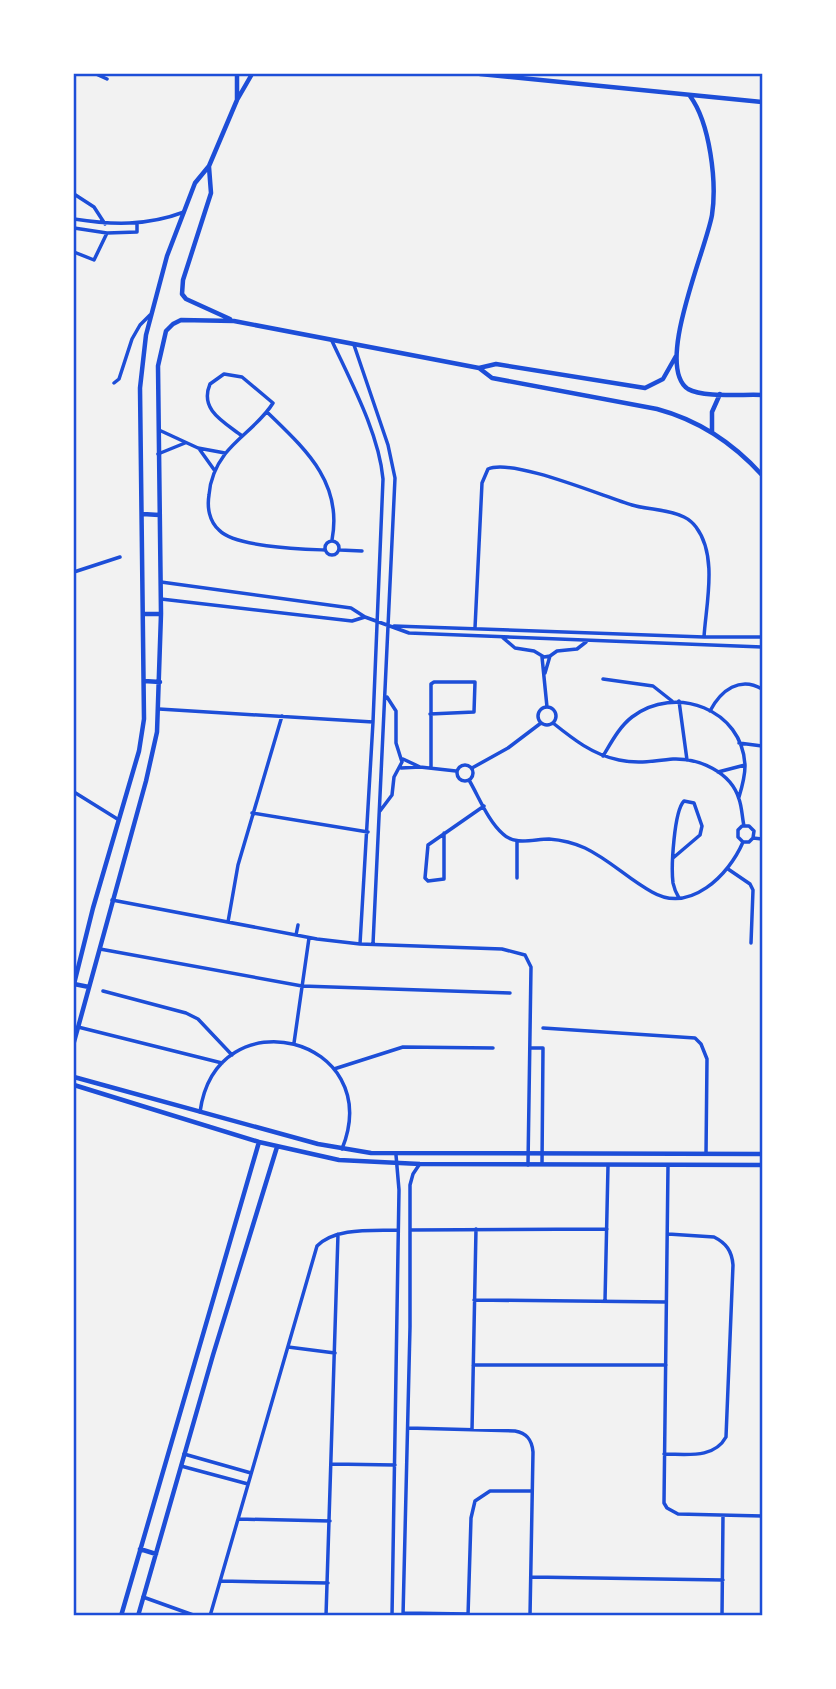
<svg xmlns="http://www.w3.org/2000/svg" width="836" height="1689" font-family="'Fira Sans',sans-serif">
<rect width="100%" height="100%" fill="#f2f2f2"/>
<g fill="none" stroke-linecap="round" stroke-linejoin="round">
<path stroke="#1d4ed8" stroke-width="3.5" d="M96 74 107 79
M74 194 94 207 105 224
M74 219C112 225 147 226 184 212
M74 228 107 233 137 232V223
M74 252 94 260 107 233
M332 341C351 382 379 434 383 479L373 722 360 944
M354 345 388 445 395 478 373 944
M114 383 119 379 132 339 140 325 150 315
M267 412C305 449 343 482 332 540
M159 430 198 448 225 453
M242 436C224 422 199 410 210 384L224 374 242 377 273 403C261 423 239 436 225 454 216 466 210 480 209 495 207 507 209 521 219 530 235 547 301 549 325 550
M200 450 215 471
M158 454 185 443
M325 548a7 7 0 1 1 14 0a7 7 0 1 1-14 0Z
M340 550 362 551
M74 572 120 557
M161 582 351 608 365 617 352 621 161 599
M365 617 409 633 762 647
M394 626 704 637H762
M475 628 482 483 488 469C513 458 602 496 632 505 649 510 668 509 684 517 688 519 693 523 696 527 718 556 706 604 704 637
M502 637 515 648 534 651 544 657 550 656 557 651 577 649 586 642
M542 657 547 707
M545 673 550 656
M603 679 653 686 672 701
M679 701 687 760
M538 716a9 9 0 1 1 18 0a9 9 0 1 1-18 0Z
M159 709 373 722
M710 711C721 690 740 676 762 689
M430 714 474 712 475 682H434L431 684V768
M553 723C573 739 593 755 619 760 637 764 655 761 673 759 699 758 731 772 739 799 742 807 742 817 744 826
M739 743 762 746
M603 756C611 743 619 727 632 717 675 684 743 709 745 766 745 777 742 787 739 797
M403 759 420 767
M457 773a8 8 0 1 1 16 0a8 8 0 1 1-16 0Z
M401 768 420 767 456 771
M472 768 508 748 541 723
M718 772 745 765
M469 780C479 797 488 821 503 834 515 846 534 839 549 839 562 840 574 843 585 848 610 860 628 879 652 892 690 914 729 875 743 842
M74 792 119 820
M380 811 392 795 394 777 402 762 396 743V711L387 697
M252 813 368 832
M444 833V879L428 881 425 878 428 845 484 806
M753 838 754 831 749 826H742L738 830V837L743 842H749L753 838 762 839
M673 858 700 835 702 826 694 803 684 801C674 811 671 867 673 883 674 888 676 893 679 898
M728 869 750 884 753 890 751 943
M517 878V841
M112 900 317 939 360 944 502 949 525 955 531 967 528 1165
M228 922 238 865 282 716
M296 935 298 925
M100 949 302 986 510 993
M103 991 186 1013 198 1019 232 1055
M78 1027 222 1063
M543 1028 695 1038 701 1044 707 1059 706 1154
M294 1043 309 938
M531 1048H543L542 1164
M334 1069 403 1047 493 1048
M200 1112C216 994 387 1037 342 1149
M668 1166 664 1503 667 1508 678 1514 762 1516
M410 1230 607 1229
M474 1300 666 1302
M605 1301 608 1166
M288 1347 335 1353
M473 1365H666
M408 1428 515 1431C527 1433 532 1440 533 1452L530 1616
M472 1430 476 1229
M184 1454 251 1473
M664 1454C687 1454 714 1459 726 1437L733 1265C732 1251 726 1243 714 1237L668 1234
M332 1464 395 1465
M181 1466 248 1484
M238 1519 330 1521
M531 1577 723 1580
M220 1581 328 1583
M143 1597 196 1616
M404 1613 468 1614
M210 1616 317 1246C336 1227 373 1231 398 1230
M326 1616 338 1234
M392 1616 399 1190 396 1155
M403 1616 410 1327V1185L413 1174 419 1165
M468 1616 471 1518 475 1501 490 1491H532
M722 1616 723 1516"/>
<path stroke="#1d4ed8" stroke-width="4.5" d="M237 74V99
M480 74 762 102
M690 96C710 123 717 182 712 215 706 250 654 366 688 389 703 398 744 394 762 395
M209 167 211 193 183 280 182 294 186 299 230 319
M479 368 496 364 645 388 663 379 676 356
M712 432V412L720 394
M143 514 159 515
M144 614H161
M144 681 160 682
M74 984 93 908 139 751 144 719 140 388 146 335 167 256 195 183 209 166 237 100 252 74
M74 984 89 987
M74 1042 146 781 157 732 161 614 158 366 166 331 173 324 181 320 234 321 479 368 492 378 657 409C698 420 734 444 762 475
M74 1077 318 1144 371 1153 762 1154
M74 1085 259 1142 339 1160 420 1164 762 1165
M140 1549 156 1554
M121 1616 259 1142
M138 1616 213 1355 277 1147"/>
</g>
<rect width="836" height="1689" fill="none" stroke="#ffffff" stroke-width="150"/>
<rect x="75" y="75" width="686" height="1539" fill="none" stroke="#1d4ed8" stroke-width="2.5"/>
</svg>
